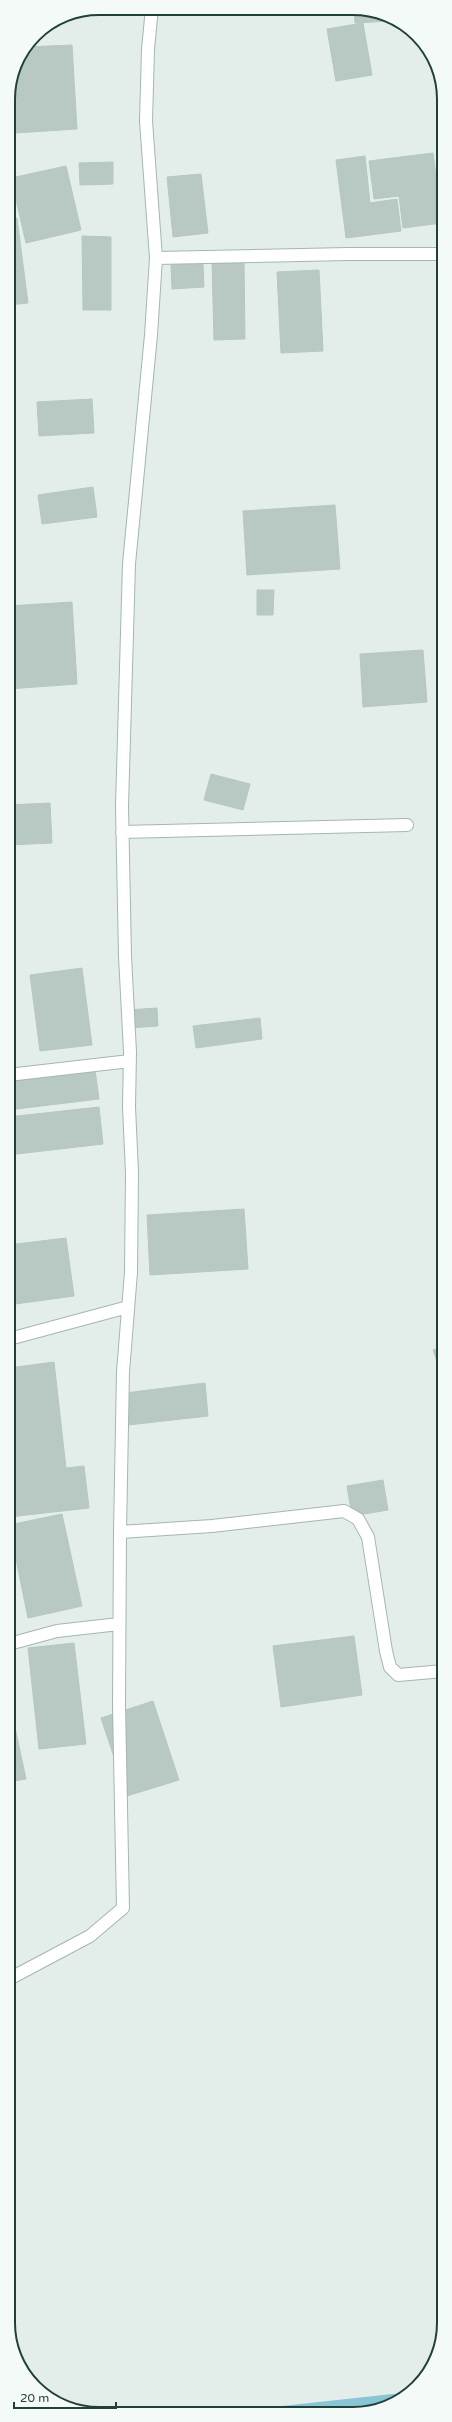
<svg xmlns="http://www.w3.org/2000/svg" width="452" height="2422" font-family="'Varela Round',sans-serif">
<rect width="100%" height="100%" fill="#e3eeea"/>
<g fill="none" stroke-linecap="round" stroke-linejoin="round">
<path stroke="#89c5d5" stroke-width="10" d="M416 2388 418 2386
M264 2413 393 2399"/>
</g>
<path fill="#b8c9c3" stroke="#b5c8c1" d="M354 10H371L390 21 355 23Z
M363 23 372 75 336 81 327 29Z
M72 45 77 129 15 133 11 79 15 64 26 47Z
M433 153 442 223 403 228 399 196 374 199 369 161Z
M365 156 370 203 397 199 401 231 346 238 336 160Z
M113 162V184L80 185 79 163Z
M66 166 81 230 26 243 11 178Z
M201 174 208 233 173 237 167 177Z
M17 218 28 303 8 305V219Z
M82 236 111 237V310H83Z
M212 262H244L245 339 214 340Z
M203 263 204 287 172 289 171 265Z
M319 270 323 351 281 353 277 272Z
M92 399 94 433 39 436 37 402Z
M93 487 97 517 42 524 38 495Z
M335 505 340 569 247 575 243 511Z
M257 590H274L273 615H257Z
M72 602 77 684 8 689V606Z
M423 650 427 702 363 707 360 654Z
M211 774 250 784 243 810 204 800Z
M50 803 52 843 8 845V805Z
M82 968 92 1045 40 1051 30 975Z
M157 1008 158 1026 129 1028 128 1010Z
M260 1018 262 1039 196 1048 193 1026Z
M95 1070 99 1099 8 1110V1081Z
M99 1107 103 1144 8 1155V1117Z
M244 1209 248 1269 150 1275 147 1215Z
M66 1238 74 1296 8 1305V1245Z
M444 1347V1380L433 1350Z
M54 1362 66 1468 84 1466 89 1508 9 1517V1368Z
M205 1383 208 1416 128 1425 125 1393Z
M383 1480 388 1510 352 1516 347 1486Z
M62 1514 82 1606 28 1618 9 1525Z
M354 1636 362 1695 281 1707 273 1646Z
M74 1643 86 1744 39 1749 28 1648Z
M438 1686H444V1721H442Z
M153 1701 179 1780 127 1796 101 1718Z
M13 1718 26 1779 9 1782V1719Z"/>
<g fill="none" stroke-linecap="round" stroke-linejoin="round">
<g stroke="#a5b6b2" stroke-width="14">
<path id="minor" d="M156 258 348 254H443
M122 832 407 825
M8 1075 130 1061
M9 1339 128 1307
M120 1532 212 1526 344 1511 358 1519 368 1537 386 1651 390 1667 398 1675 444 1671
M9 1644 57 1631 119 1624
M9 1979 90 1936 123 1908 119 1705 120 1532 123 1372 131 1272 132 1173 129 1107 130 1052 125 956 122 806 129 564 151 335 156 258 146 121 148 49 152 8"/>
</g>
<use href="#minor" stroke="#fff" stroke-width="12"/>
</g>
<path d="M0 0H452V2422H0ZM99 15H353A84 84 0 0 1 437 99V2323A84 84 0 0 1 353 2407H99A84 84 0 0 1 15 2323V99A84 84 0 0 1 99 15Z" fill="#f4faf7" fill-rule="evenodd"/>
<path fill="none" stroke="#22403a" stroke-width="2" d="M99 15H353A84 84 0 0 1 437 99V2323A84 84 0 0 1 353 2407H99A84 84 0 0 1 15 2323V99A84 84 0 0 1 99 15Z"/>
<path d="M14 2402v6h102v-6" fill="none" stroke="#22403a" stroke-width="2"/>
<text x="20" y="2402" font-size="12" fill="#22403a" stroke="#f4faf7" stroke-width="3" paint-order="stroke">20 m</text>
</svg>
